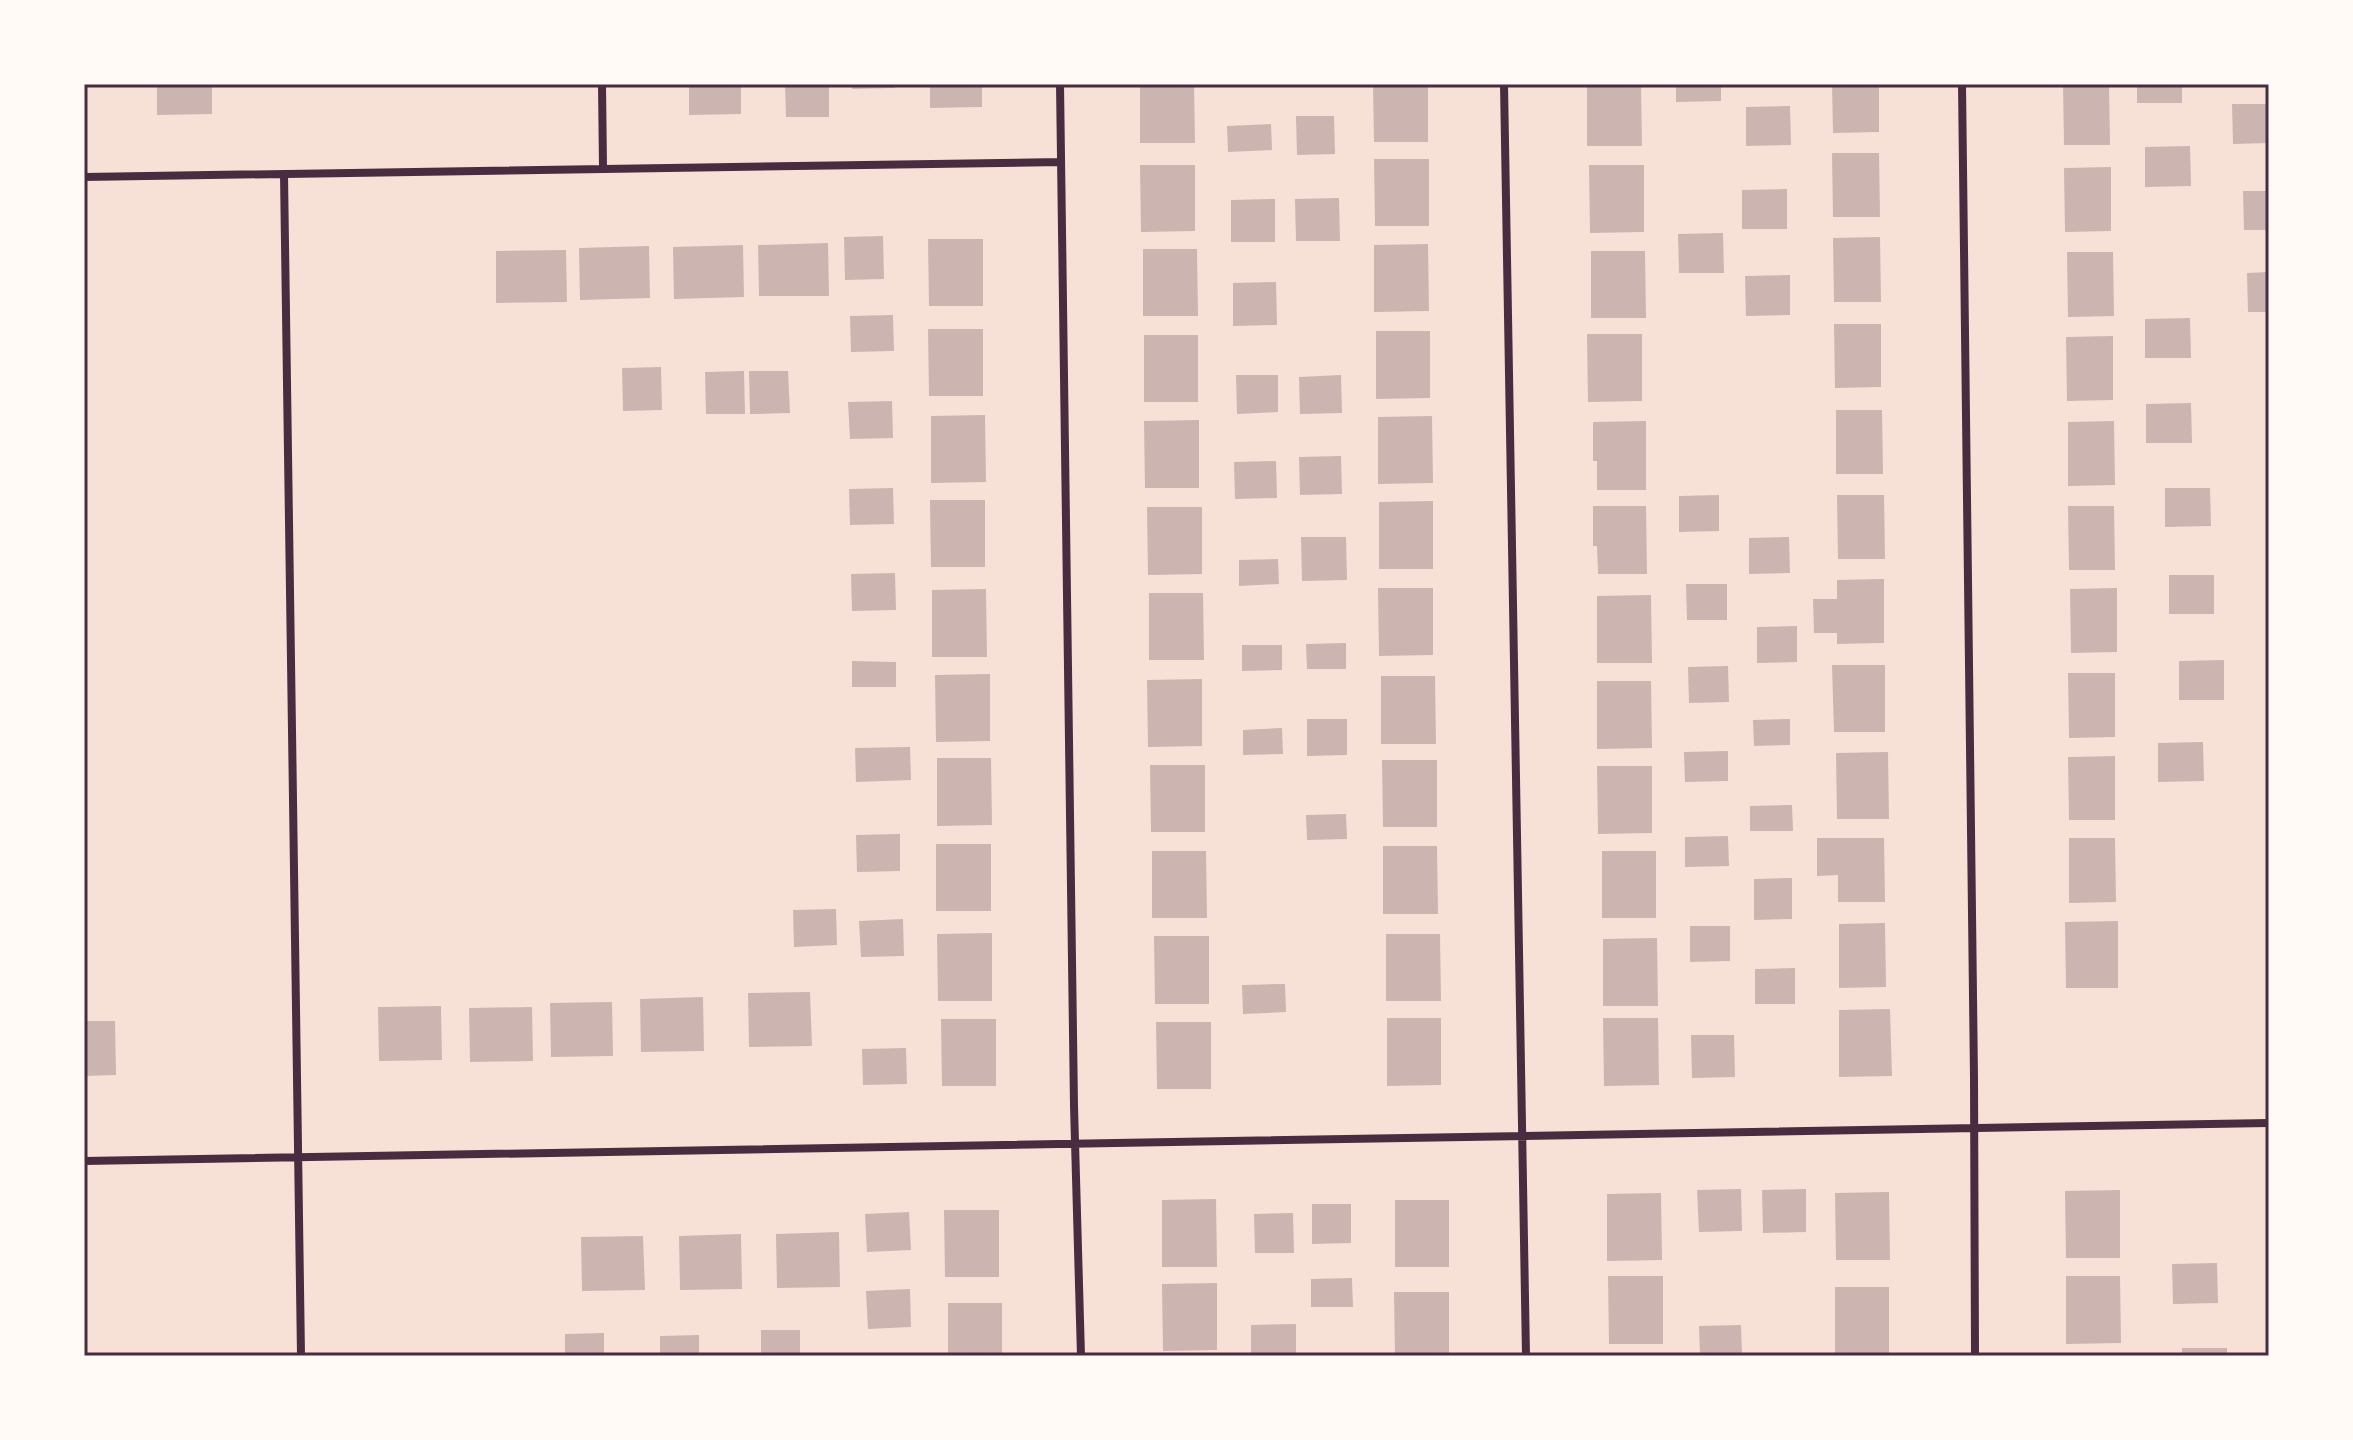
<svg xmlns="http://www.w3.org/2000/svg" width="2353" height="1440" font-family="'Alegreya Sans',sans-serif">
<rect width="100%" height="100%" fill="#f7e1d7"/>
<path fill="#ccb4b1" d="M157 84H212V114L157 115Z
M689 84H741V114L689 115Z
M785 84H829V117H786Z
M852 84H895V88L852 89Z
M930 84H982V107L930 108Z
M1140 84H1194L1195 143H1140Z
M1373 84H1428V142H1374Z
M1587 84H1641L1642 146H1587Z
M1676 84H1721V101L1676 102Z
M1832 84H1879V132L1833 133Z
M2063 84H2109L2110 145H2064Z
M2137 84H2182V103H2137Z
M2232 104H2269V143L2233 144Z
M1790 106 1791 145 1746 146V107Z
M1296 116H1334L1335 154 1297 155Z
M1271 124 1272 150 1228 152 1227 126Z
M2190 146 2191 186 2145 187V147Z
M1832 153H1879L1880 217H1833Z
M1374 159H1429V226H1375Z
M1140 165H1195V231L1141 232Z
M1589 165H1644V232L1590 233Z
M2111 167V231L2065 232 2064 168Z
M1787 189V229H1742V190Z
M2243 191H2269V230H2244Z
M1339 198 1340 241H1296L1295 199Z
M1275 199V242H1231V200Z
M1723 233 1724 273H1679L1678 234Z
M883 236 884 279 845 280 844 237Z
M1880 237 1881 302H1834L1833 238Z
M928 239H983V306H929Z
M828 243 829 296H759L758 245Z
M1428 244 1429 311 1374 312V245Z
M743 245 744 297 674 299 673 247Z
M649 246 650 298 580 300 579 248Z
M1143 249H1197L1198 316H1143Z
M566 250 567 302 496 303V251Z
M1591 251H1645L1646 318H1591Z
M2067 252H2113L2114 316 2068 317Z
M2269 272V312H2248L2247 273Z
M1790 275V315L1746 316 1745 276Z
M1276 282 1277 325 1233 326V283Z
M893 315 894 351 851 352 850 316Z
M2190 318 2191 358H2145V319Z
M1834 324H1881V387L1835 388Z
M928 329H983V396H929Z
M1376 331H1430V398L1376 399Z
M1587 334H1642V401L1588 402Z
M1144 335H1198V402H1144Z
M2113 336V400L2067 401 2066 337Z
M661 367 662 410 623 411 622 368Z
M744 371 745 414H706L705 372Z
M749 371H788L790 413 750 414Z
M1236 375H1278V412L1237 414Z
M1341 375 1342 413 1300 414 1299 377Z
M892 401 893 438 850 439 848 402Z
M2191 403 2192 443H2146V404Z
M1836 410H1882L1883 474H1836Z
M985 415 986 482 931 483V416Z
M1432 416 1433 483 1378 484V417Z
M1199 420V488H1145L1144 421Z
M1646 421V490H1597V461H1593V422Z
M2114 421 2115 485 2068 486V422Z
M1341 456 1342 494 1300 495 1299 457Z
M1276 461 1277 498 1235 499 1234 462Z
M893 488 894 524 850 525 849 489Z
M2165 488H2210L2211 526 2165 527Z
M1719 495V531L1679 532V496Z
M1837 495H1884L1885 559H1838Z
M930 500H985V567H931Z
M1433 501V569H1379V502Z
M1593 506H1646L1647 574H1598L1597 546H1593Z
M2068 506H2114L2115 570H2069Z
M1147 507H1202V574L1148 575Z
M1301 537H1346L1347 580 1302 581Z
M1789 537 1790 573 1749 574V538Z
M1278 559 1279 584 1239 586V560Z
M895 573 896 610 852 611 851 574Z
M2169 575H2214V614H2169Z
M1884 579V643L1837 644V633H1814L1813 599H1837V580Z
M1686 584H1727V620H1687Z
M1378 588H1433V655L1379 656Z
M2117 588V652L2071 653 2070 589Z
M986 589 987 657H932V590Z
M1149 593H1203L1204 660H1149Z
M1651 595 1652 663H1597V596Z
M1797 626V662L1757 663V627Z
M1346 643V669H1307L1306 644Z
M1242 645H1282V670L1242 671Z
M2224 660V700H2179V661Z
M852 661 896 662V687H852Z
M1832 665H1885V732H1834Z
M1728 666 1729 702 1689 703 1688 667Z
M2068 673H2115V737L2069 738Z
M990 674V741L936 742 935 675Z
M1381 676H1435L1436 744H1381Z
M1202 679V746L1148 747 1147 680Z
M1597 681H1651L1652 748 1597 749Z
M1307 719H1347V755L1307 756Z
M1790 719V745L1754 746 1753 720Z
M1282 728 1283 754 1243 755V730Z
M2203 742 2204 781 2158 782V743Z
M910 747 911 780 856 782 855 748Z
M1728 751V781L1685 782 1684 752Z
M1888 752 1889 819H1837L1836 753Z
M2115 756V820H2069L2068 757Z
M937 758H991L992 825 937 826Z
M1382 760H1437V827H1383Z
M1150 765H1205V832H1151Z
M1597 766H1652V833L1598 834Z
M1792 805 1793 831H1750V806Z
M1346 814 1347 839 1307 840 1306 815Z
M900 834V871L857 872 856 835Z
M1728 836 1729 866 1685 867V837Z
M1817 838H1884L1885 902H1838V875L1817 876Z
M2069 838H2115L2116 902 2069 903Z
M936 844H991V911H936Z
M1383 846H1437L1438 914H1383Z
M1152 851H1206L1207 918H1152Z
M1602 851H1656V918H1602Z
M1792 878V919L1754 920V879Z
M836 909 837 945 794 947 793 910Z
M903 919 904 956 861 957 859 921Z
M2118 921V988H2066L2065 922Z
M1885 923 1886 987 1839 988V924Z
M1690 926H1730V961L1690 962Z
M992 933V1001H938L937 934Z
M1386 934H1440L1441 1001H1386Z
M1154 936H1209V1004H1155Z
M1657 938 1658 1006H1603V939Z
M1795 968V1004H1755V969Z
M1285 984 1286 1012 1243 1014 1242 985Z
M810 992 812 1046 749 1047 748 993Z
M703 997 704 1051 641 1052 640 999Z
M612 1002 613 1056 551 1057 550 1003Z
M441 1006 442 1060 379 1061 378 1007Z
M532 1007 533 1061 470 1062 469 1008Z
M1890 1009 1892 1076 1839 1077V1010Z
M1387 1018H1441V1085L1387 1086Z
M1603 1018H1658L1659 1085 1604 1086Z
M941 1019H996V1086H942Z
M84 1021H115L116 1075 84 1076Z
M1156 1022H1211V1089H1157Z
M1691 1035H1734L1735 1077 1692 1078Z
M906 1048 907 1084 863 1085 862 1049Z
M1741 1189 1742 1231 1699 1232 1697 1190Z
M1806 1189V1232L1763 1233 1762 1190Z
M2120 1190V1258H2066L2065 1191Z
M1889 1192 1890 1260H1836L1835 1193Z
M1661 1193 1662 1260 1607 1261V1194Z
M1216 1199 1217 1267H1162V1200Z
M1395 1200H1449V1267H1395Z
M1312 1204H1351V1243L1312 1244Z
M944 1210H999V1277H945Z
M909 1212 911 1250 867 1252 865 1214Z
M1293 1213 1294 1253H1255L1254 1214Z
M839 1232 840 1287 777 1288 776 1234Z
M741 1234 742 1289 680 1290 679 1236Z
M643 1236 645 1290 582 1291 581 1237Z
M2217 1263 2218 1303 2173 1304 2172 1264Z
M1608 1276H1663V1344H1609Z
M2066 1276H2120L2121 1343 2066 1344Z
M1352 1278 1353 1307H1311V1279Z
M1217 1283V1350L1163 1351 1162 1284Z
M1835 1287H1889V1354H1835Z
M910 1289 911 1327 868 1329 866 1291Z
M1394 1292H1449V1356H1395Z
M948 1303H1002V1356H948Z
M1296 1324V1356H1251V1325Z
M1741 1325 1742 1354 1700 1355 1699 1326Z
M761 1330H800V1356H761Z
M604 1333V1356H565V1334Z
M699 1335V1356H660V1336Z
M2182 1348H2227V1356H2182Z"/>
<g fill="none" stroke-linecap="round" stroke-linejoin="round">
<path stroke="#4a2c40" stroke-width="8" d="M602 84 603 167
M1060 84 1074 1106 1081 1356
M1504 84 1526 1356
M1962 84 1974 1078 1975 1356
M284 174 301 1356
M84 177 1061 162
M84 1161 2269 1123"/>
</g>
<rect width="2353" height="1440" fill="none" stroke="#fffaf5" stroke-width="172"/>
<rect x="86" y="86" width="2181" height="1268" fill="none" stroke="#4a2c40" stroke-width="3"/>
</svg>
